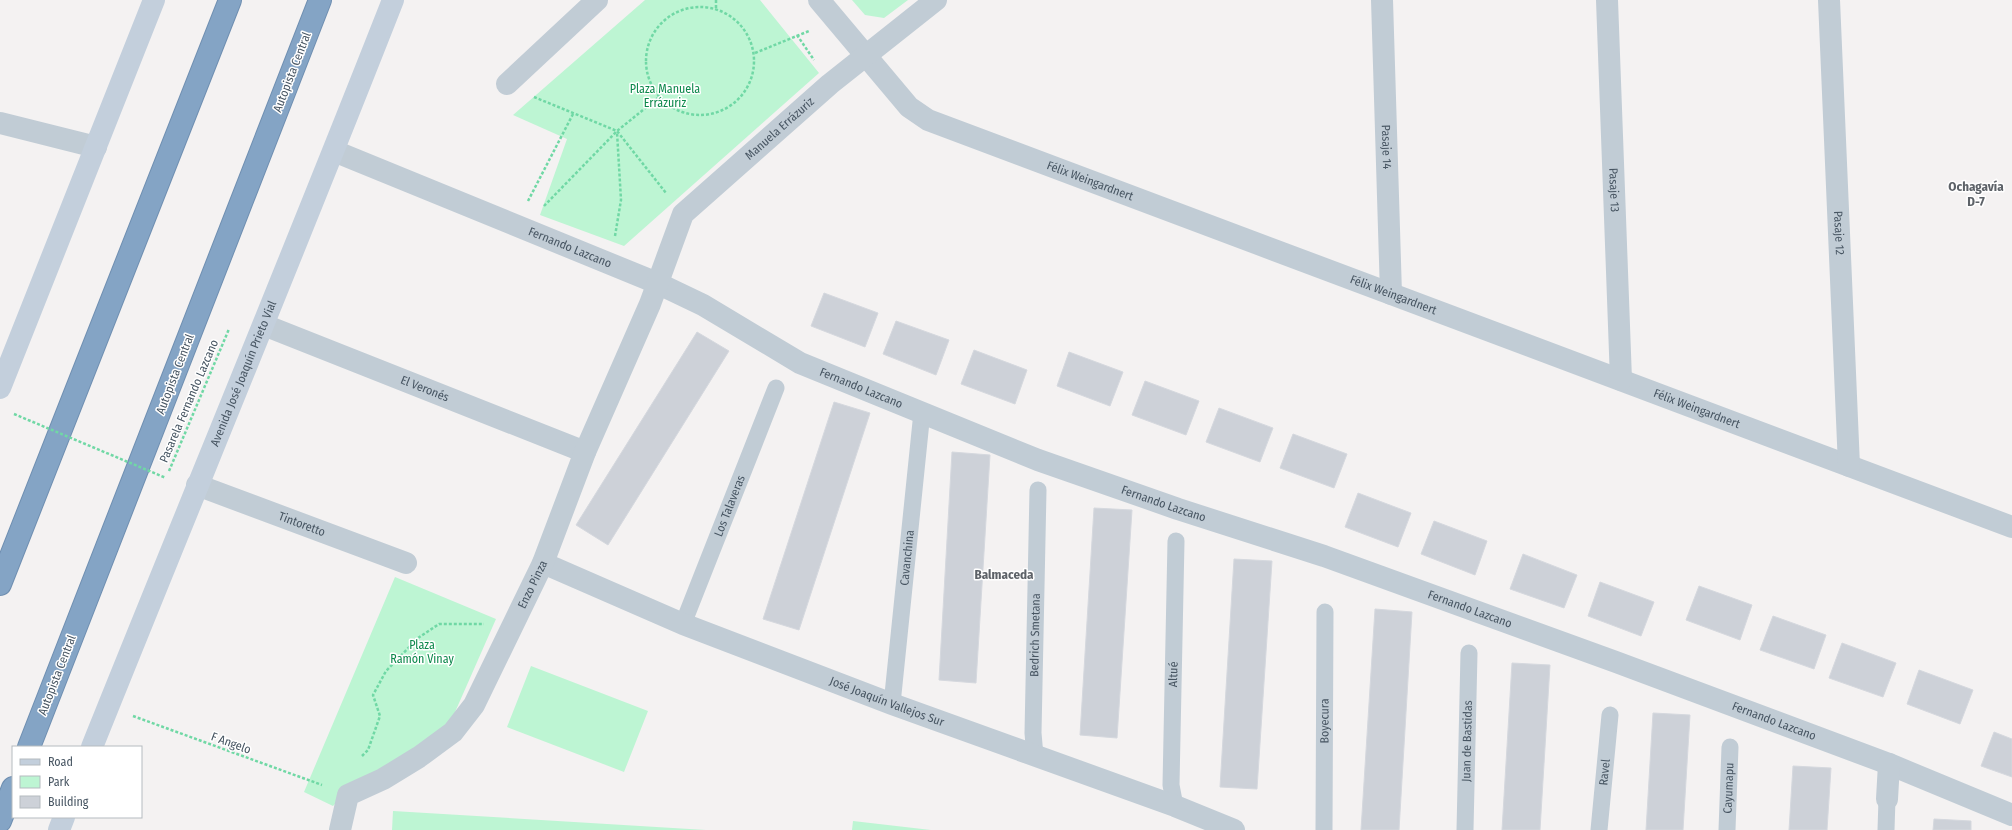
<svg xmlns="http://www.w3.org/2000/svg" width="2012" height="830" font-family="'Fira Sans Condensed',sans-serif">
<rect width="100%" height="100%" fill="#f4f2f2"/>
<path fill="#bdf5d3" d="M645 0H760L819 73 624 246 540 215 567 139 513 115Z
M852 0H908L884 18 865 15Z
M395 577 496 619 448 728 354 785 333 806 304 792Z
M531 666 648 711 624 772 507 727Z
M393 811 706 830H392Z
M853 821 931 830H852Z"/>
<path fill="#cdd1d8" stroke="#d5d8de" d="M824 293 878 313 865 347 811 326Z
M896 321 949 340 936 375 883 354Z
M697 332 729 351 608 545 576 525Z
M974 350 1027 370 1015 404 961 384Z
M1069 352 1123 372 1110 406 1057 386Z
M1145 381 1199 401 1186 435 1132 415Z
M834 402 870 413 799 630 763 619Z
M1219 408 1273 428 1260 462 1206 442Z
M1293 434 1347 454 1334 488 1280 468Z
M952 452 990 455 976 683 939 680Z
M1358 493 1411 513 1398 547 1345 527Z
M1094 508 1132 510 1117 738 1080 735Z
M1434 521 1487 541 1475 575 1421 554Z
M1523 554 1577 575 1564 608 1510 589Z
M1234 559 1272 561 1257 789 1220 787Z
M1600 582 1654 602 1641 636 1588 616Z
M1699 586 1752 605 1740 640 1686 620Z
M1375 609 1412 612 1399 830H1361Z
M1773 616 1826 635 1814 669 1760 650Z
M1842 643 1896 663 1883 697 1829 678Z
M1512 663 1550 665 1540 830H1502Z
M1919 670 1973 690 1960 724 1907 704Z
M1653 713 1690 715 1683 830H1646Z
M1994 732 2012 739V777L1981 766Z
M1793 766 1831 768 1827 830H1789Z
M1934 819 1971 821V830H1933Z"/>
<g fill="none" stroke-linecap="round" stroke-linejoin="round">
<g stroke="#6f8fb1" stroke-width="24">
<path id="motorway" d="M0 584 230 0
M29 747 320 0
M0 821 13 788"/>
</g>
<path stroke="#70d8a5" stroke-width="2.5" stroke-dasharray="3 2" stroke-linecap="butt" d="M646 61a54 54 0 1 1 108 0a54 54 0 1 1-108 0Z
M716 8V0
M797 35 814 60
M755 53 809 31
M534 97 617 131 666 193
M528 201 573 114
M544 206 617 131 659 97
M615 236 621 200 617 132
M169 471 229 329
M133 716 322 785
M362 756 368 750 380 716 373 695 386 671 418 638 439 624H484"/>
<g stroke="#c1ccd5" stroke-width="17">
<path id="s1" d="M683 624 776 388"/>
<path id="s2" d="M892 704 922 412"/>
<path id="s3" d="M1035 756 1033 733 1038 490"/>
<path id="s4" d="M1175 806 1171 785 1176 541"/>
<path id="s5" d="M1324 830 1325 612"/>
<path id="s6" d="M1465 830 1469 653"/>
<path id="s7" d="M1599 830 1610 715"/>
<path id="s8" d="M1727 830 1730 747"/>
<path d="M1886 830 1887 799"/>
</g>
<g stroke="#c1ccd5" stroke-width="22">
<path id="s9" d="M819 0 909 107 928 120 2012 527"/>
<path id="s10" d="M1382 0 1391 294"/>
<path id="s11" d="M1607 0 1621 380"/>
<path id="s12" d="M1829 0 1849 466"/>
<path d="M507 84 597 0"/>
<path id="s13" d="M334 151 657 283 703 305 800 363 1038 460 1178 509 1324 556 1616 662 1889 764 2012 815"/>
<path id="s14" d="M264 325 585 452"/>
<path id="s15" d="M197 485 406 563"/>
<path id="s16" d="M543 563 683 624 892 704 1175 806 1234 830"/>
<path d="M1887 799 1889 764"/>
<path id="s17" d="M340 830 348 795 383 779 419 757 453 732 474 705 543 563 585 452 650 304 683 214 830 84 936 0"/>
</g>
<path stroke="#c1ccd5" stroke-width="22" d="M0 123 96 147"/>
<g stroke="#c3cfdc" stroke-width="22">
<path d="M0 388 154 0"/>
<path id="s18" d="M92 747C192 498 295 250 393 0"/>
<path d="M59 830 64 817"/>
</g>
<use href="#motorway" stroke="#84a4c5" stroke-width="22"/>
<path stroke="#70d8a5" stroke-width="2.5" stroke-dasharray="3 2" stroke-linecap="butt" d="M14 414 166 478"/>
</g>
<g text-anchor="middle" dominant-baseline="central" stroke-width="3" stroke-linejoin="round" paint-order="stroke">
<g font-size="12" fill="#475562" stroke="#fff">
<text transform="translate(292 72) rotate(-69)">Autopista Central</text>
<text stroke="none"><textPath href="#s17" startOffset="856">Manuela Errázuriz</textPath></text>
<text stroke="none"><textPath href="#s10" startOffset="147">Pasaje 14</textPath></text>
<text stroke="none"><textPath href="#s9" startOffset="336">Félix Weingardnert</textPath></text>
<text stroke="none"><textPath href="#s11" startOffset="190">Pasaje 13</textPath></text>
<text stroke="none"><textPath href="#s12" startOffset="233">Pasaje 12</textPath></text>
<text stroke="none"><textPath href="#s13" startOffset="255">Fernando Lazcano</textPath></text>
<text stroke="none"><textPath href="#s9" startOffset="660">Félix Weingardnert</textPath></text>
<text transform="translate(175 374) rotate(-69)">Autopista Central</text>
<text stroke="none"><textPath href="#s18" startOffset="403">Avenida José Joaquín Prieto Vial</textPath></text>
<text stroke="none"><textPath href="#s14" startOffset="173">El Veronés</textPath></text>
<text stroke="none"><textPath href="#s13" startOffset="579">Fernando Lazcano</textPath></text>
<text transform="translate(189 401) rotate(-67)">Pasarela Fernando Lazcano</text>
<text stroke="none"><textPath href="#s9" startOffset="984">Félix Weingardnert</textPath></text>
<text stroke="none"><textPath href="#s13" startOffset="903">Fernando Lazcano</textPath></text>
<text stroke="none"><textPath href="#s1" startOffset="127">Los Talaveras</textPath></text>
<text stroke="none"><textPath href="#s15" startOffset="112">Tintoretto</textPath></text>
<text stroke="none"><textPath href="#s2" startOffset="147">Cavanchina</textPath></text>
<text stroke="none"><textPath href="#s17" startOffset="327">Enzo Pinza</textPath></text>
<text stroke="none"><textPath href="#s13" startOffset="1227">Fernando Lazcano</textPath></text>
<text stroke="none"><textPath href="#s3" startOffset="121">Bedrich Smetana</textPath></text>
<text stroke="none"><textPath href="#s4" startOffset="132">Altué</textPath></text>
<text transform="translate(57 675) rotate(-69)">Autopista Central</text>
<text stroke="none"><textPath href="#s16" startOffset="371">José Joaquín Vallejos Sur</textPath></text>
<text stroke="none"><textPath href="#s5" startOffset="109">Boyecura</textPath></text>
<text stroke="none"><textPath href="#s13" startOffset="1551">Fernando Lazcano</textPath></text>
<text stroke="none"><textPath href="#s6" startOffset="89">Juan de Bastidas</textPath></text>
<text transform="translate(231 743) rotate(20)">F Angelo</text>
<text stroke="none"><textPath href="#s7" startOffset="58">Ravel</textPath></text>
<text stroke="none"><textPath href="#s8" startOffset="42">Cayumapu</textPath></text>
</g>
<g font-size="12" fill="#0c884b" stroke="#fff">
<text x="665" y="89">Plaza Manuela<tspan x="665" dy="14">Errázuriz</tspan></text>
<text x="422" y="645">Plaza<tspan x="422" dy="14">Ramón Vinay</tspan></text>
</g>
<g font-size="13" font-weight="bold" fill="#5d6268" stroke="#fff">
<text x="1976" y="186">Ochagavía<tspan x="1976" dy="15">D-7</tspan></text>
<text x="1004" y="574">Balmaceda</text>
</g>
</g>
<rect x="12" y="746" width="130" height="72" fill="#ffffff" stroke="#b5bbc0"/>
<rect x="20" y="759" width="20" height="6" fill="#c3cfdc" stroke="#b5bbc0"/>
<text x="48" y="766" font-size="12" fill="#475562">Road</text>
<rect x="20" y="776" width="20" height="12" fill="#bdf5d3" stroke="#b5bbc0"/>
<text x="48" y="786" font-size="12" fill="#475562">Park</text>
<rect x="20" y="796" width="20" height="12" fill="#cdd1d8" stroke="#b5bbc0"/>
<text x="48" y="806" font-size="12" fill="#475562">Building</text>
</svg>
